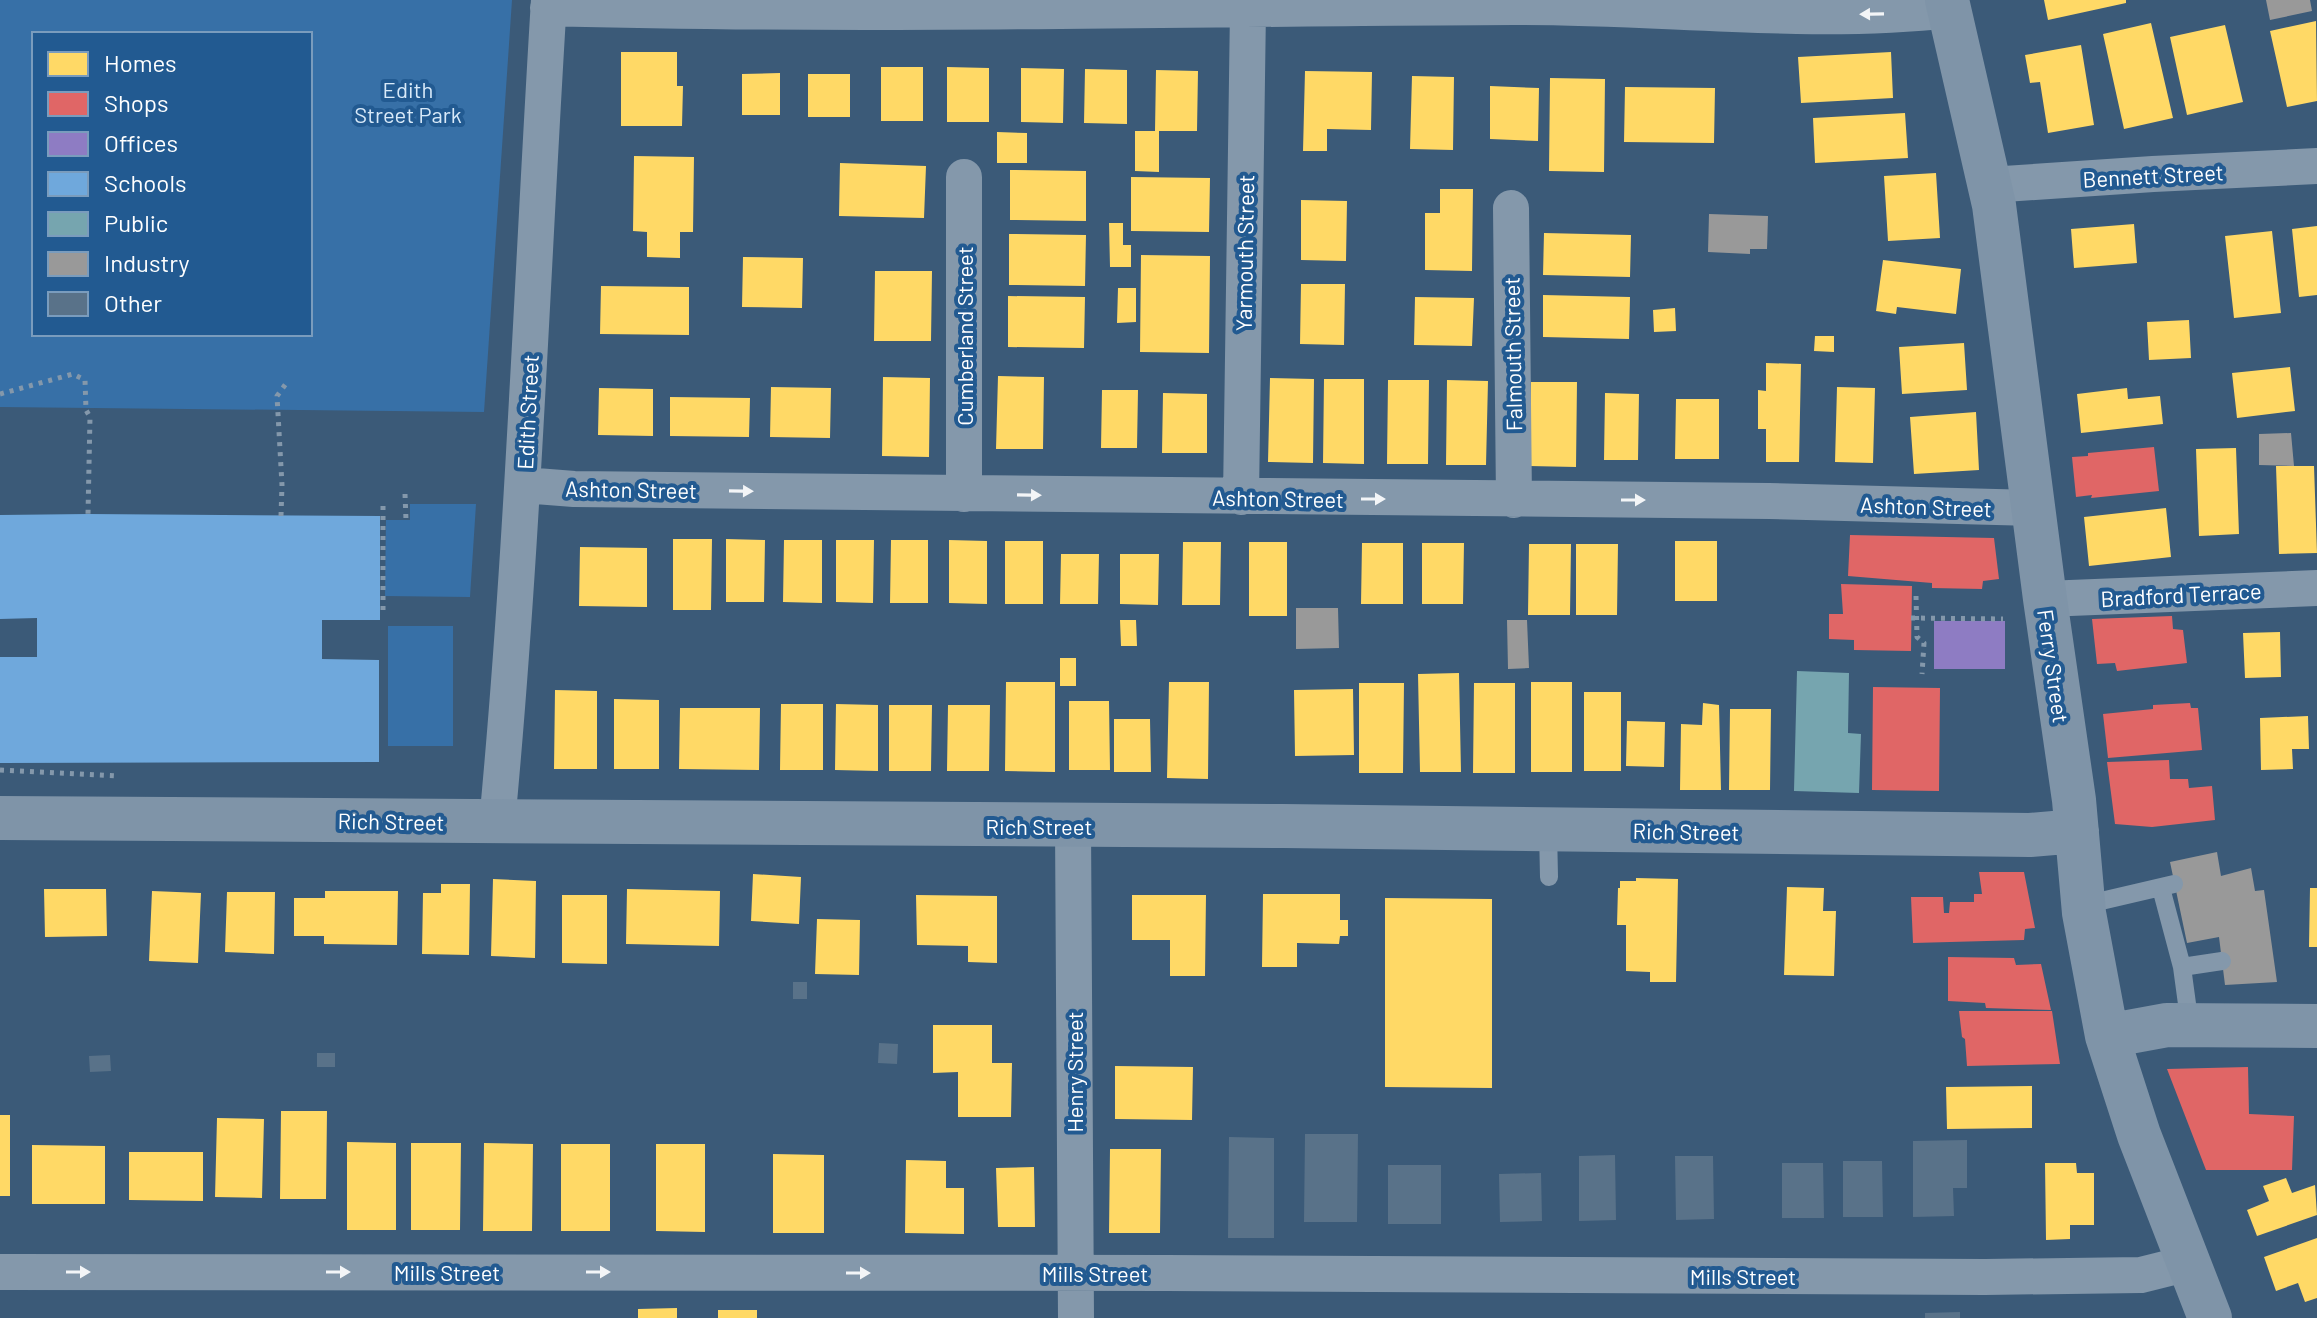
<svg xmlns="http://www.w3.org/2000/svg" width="2317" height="1318" font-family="Barlow,sans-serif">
<rect width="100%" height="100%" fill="#3b5a78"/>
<path fill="#3770a7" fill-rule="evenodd" d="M0 0H512L484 412 0 407ZM34 34H310V334H34Z
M410 504H476L470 597 385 596 386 520H410Z
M388 626H453V746H388Z"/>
<path fill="#ffd966" d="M2044 0H2126V3L2048 20Z
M2316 21 2317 101 2287 107 2270 31Z
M2151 23 2173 118 2124 129 2103 34Z
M2225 25 2243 102 2187 115 2170 37Z
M2081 45 2094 125 2048 133 2040 82 2030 83 2025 55Z
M621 52H677V86H683L682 126H621Z
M1891 52 1893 98 1801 103 1798 57Z
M881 67H923V121H881Z
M947 67 989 68V122H947Z
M1021 68 1064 69 1063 123 1021 122Z
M1085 69 1127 70V124L1084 123Z
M1156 70 1198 71 1197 131H1159V172L1135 171V131H1155Z
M1305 71 1372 72 1371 130 1327 129V151H1303Z
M780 73V115H742V74Z
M808 74H850V117H808Z
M1412 76 1454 77 1453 150 1410 149Z
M1550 78 1605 79 1604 172 1549 171Z
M1490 86 1539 88 1538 141 1490 139Z
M1625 87 1715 88 1714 143 1624 142Z
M1905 113 1908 158 1815 163 1813 118Z
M997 132 1027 133V163H997Z
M634 156 694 157 693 232H680V258L647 257V232L633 231Z
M840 163 926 166 924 218 839 216Z
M1010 170 1086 171V221L1010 220Z
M1936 173 1940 238 1888 241 1884 176Z
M1131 177 1210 178 1209 232 1131 231Z
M1440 189H1473L1472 271 1425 270V213H1440Z
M1301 200 1347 201 1346 261 1301 260Z
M1109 223H1123V245H1131V267H1110Z
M2134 224 2137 263 2074 268 2071 229Z
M2317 226V295L2299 297 2292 229Z
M2272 231 2281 313 2234 318 2225 236Z
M1544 233 1631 235 1630 277 1543 275Z
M1009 234 1086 235 1085 286 1009 285Z
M1141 255 1210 256 1209 353 1140 352Z
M743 257 803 258 802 308 742 307Z
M1883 260 1961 269 1956 314 1897 307 1896 314 1876 311Z
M875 271H932L931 341H874Z
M1301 284H1345L1344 345 1300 344Z
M601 286 689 287V335L600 334Z
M1118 288H1136V322L1117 323Z
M1543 295 1630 297 1629 339 1543 337Z
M1008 296 1085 297 1084 348 1008 347Z
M1415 297 1474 298 1472 346 1414 345Z
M1675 308 1676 331 1654 332 1653 310Z
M2189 320 2191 358 2149 360 2147 322Z
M1815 336H1834V352L1814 351Z
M1964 343 1967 390 1902 394 1899 347Z
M1766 363 1801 364 1799 462H1766V429H1758V390L1766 391Z
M2290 367 2295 411 2237 418 2232 373Z
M998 376 1044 377 1043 449H996Z
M883 377 930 378 929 457 882 456Z
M1270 378 1314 379 1313 463 1268 462Z
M1324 379H1364V464L1323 463Z
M1388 380H1429L1428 464H1387Z
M1447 380 1488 381 1486 465H1446Z
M1531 382H1577L1576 467 1529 466Z
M771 387 831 388 830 438 770 437Z
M1837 387 1875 388 1873 463 1835 462Z
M599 388 653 389V436L598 435Z
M2127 388 2128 399 2160 396 2163 424 2081 433 2077 394Z
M1102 390H1138L1137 448H1101Z
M1163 393 1207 394V453H1162Z
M1605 393 1639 394 1638 460H1604Z
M670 397 750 398 749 437 670 436Z
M1676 399H1719V459H1675Z
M1976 412 1979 470 1914 474 1910 417Z
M2236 448 2239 534 2199 536 2196 449Z
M2276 466H2314L2317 553 2279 554Z
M2166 508 2171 557 2089 566 2084 517Z
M673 539H712L711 610H673Z
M726 539 765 540 764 602H726Z
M784 540H822V603L783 602Z
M836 540H874L873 603 836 602Z
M891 540H928V603H890Z
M949 540 987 541V604L949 603Z
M1005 541H1043V604H1005Z
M1675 541H1717V601H1675Z
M1183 542H1221L1220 605H1182Z
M1249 542H1287V616H1249Z
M1362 543H1403V604H1361Z
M1422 543H1464L1463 604H1422Z
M1529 544H1571L1570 615H1528Z
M1576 544H1618L1617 615H1576Z
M580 547 647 548V607L579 606Z
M1061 554H1099L1098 604H1060Z
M1120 554H1159L1158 605 1120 604Z
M1120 620H1136L1137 646H1121Z
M2280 632 2281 677 2245 678 2243 633Z
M1060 658H1076V686H1060Z
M1459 673 1461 772H1420L1418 674Z
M1006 682H1055V772L1005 771Z
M1169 682H1209L1208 779 1167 778Z
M1531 682H1572V772H1531Z
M1359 683H1404L1403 773H1359Z
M1474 683H1515V773H1473Z
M1353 689 1354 755 1295 756 1294 690Z
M555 690 597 691V769H554Z
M1584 692H1621V771H1584Z
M614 699 659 700V769H614Z
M1069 701H1109L1110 770H1069Z
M1703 703 1719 705 1721 790H1680L1681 724 1702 725Z
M781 704H823V770H780Z
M836 704 878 705V771L835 770Z
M889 705H932L931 771H889Z
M948 705H990L989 771H947Z
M680 708H760L759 770 679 769Z
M1730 709H1771L1770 790H1729Z
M2308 716 2309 749H2292L2293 769 2261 770 2260 718Z
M1114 719H1150L1151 772H1114Z
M1627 721 1665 722 1664 767 1626 766Z
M753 874 801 877 799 924 751 921Z
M1636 878 1678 879 1676 982H1650V972L1626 971V925H1617L1618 888H1620V881H1636Z
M493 879 536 881 535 958 491 956Z
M441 884H470L469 955 422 954 423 893H441Z
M1787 887 1824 888 1823 911H1836L1834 976 1784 975Z
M2310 888H2317V947H2309Z
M44 889H106L107 936 45 937Z
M627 889 720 891 719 946 626 944Z
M152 891 201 893 198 963 149 961Z
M325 891H398L397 945 324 944V936H294V898H325Z
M227 892H275L274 954 225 952Z
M1263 894H1340V920H1348V936H1340L1339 944 1297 943V967H1262Z
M562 895H607V964L562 963Z
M916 895 997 896V963L968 962V946L917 945Z
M1132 895H1206L1205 976H1170V940H1132Z
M1385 898 1492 899V1088L1385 1087Z
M817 919 860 920 859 975 815 974Z
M933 1025H992V1063H1012L1011 1117H958V1072L933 1073Z
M1115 1066 1193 1067 1192 1120 1115 1119Z
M2032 1086V1128L1947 1129 1946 1087Z
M281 1111H327L326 1199H280Z
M0 1115H10V1196H0Z
M217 1118 264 1119 262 1198 215 1197Z
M347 1142 396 1143V1230H347Z
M411 1143H461L460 1230H411Z
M484 1143 533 1144 532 1231H483Z
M561 1144H610V1231H561Z
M656 1144H705V1232L656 1231Z
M32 1145 105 1146V1204H32Z
M1110 1149H1161L1160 1233H1109Z
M129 1152H203V1201L129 1200Z
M773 1154 824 1155V1233H773Z
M906 1160 946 1161V1188H964V1234L905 1233Z
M2045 1163H2076L2077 1173H2094V1225H2070V1239L2046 1240Z
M1034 1167 1035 1227H998L996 1168Z
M2286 1178 2292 1193 2315 1185 2317 1215 2257 1236 2247 1210 2269 1201 2263 1186Z
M2317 1238V1298L2305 1302 2298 1283 2276 1291 2264 1257Z
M677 1308V1318H638V1309Z
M718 1310H757V1318H718Z"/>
<path fill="#e06666" d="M2154 447 2159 491 2091 498 2092 495 2076 497 2072 457 2088 456V453Z
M1850 535 1994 538 1999 579 1983 581 1982 589 1932 588V583L1848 576Z
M1841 584 1912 586 1911 651 1854 650V640L1829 639V614H1843Z
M2172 616 2173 629 2183 630 2187 663 2117 671 2115 663 2097 664 2092 619Z
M1873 687 1940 688 1939 791 1872 790Z
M2190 703 2191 708H2198L2202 750 2108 758 2103 714 2153 709V705Z
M2169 760 2170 779H2188L2189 788 2212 786 2215 820 2152 827 2115 824 2107 762Z
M1979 872H2024L2035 928 2025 929 2024 940 1913 943 1911 897H1943L1944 913H1949L1950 902H1974V894H1982Z
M1948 957 2014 958 2016 965 2041 964 2051 1010 1986 1008 1985 1003 1948 1001Z
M1959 1011H2052L2060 1064 1967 1066 1965 1039 1962 1037Z
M2248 1067 2249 1114 2294 1116 2292 1170H2206L2167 1069Z"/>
<path fill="#8e7cc3" d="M1934 621H2005V669H1934Z"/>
<path fill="#6fa8dc" d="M88 514 380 516V620H322V659L379 660V762L0 763V657H37V618L0 619V515Z"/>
<path fill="#76a5af" d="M1797 671 1849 673 1848 733 1861 734 1859 793 1794 791Z"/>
<path fill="#999" d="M2266 0H2310L2312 11 2270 20Z
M1709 214 1768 216 1767 249H1750V254L1708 252Z
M2291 433 2294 466 2259 465V434Z
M1296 608H1338L1339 648 1296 649Z
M1507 620H1527L1529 668 1508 669Z
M2217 852 2221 876 2251 868 2255 891 2264 890 2277 982 2225 985 2219 937 2187 943 2170 862Z"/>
<path fill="#597289" d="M793 982H807V999H793Z
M879 1043 898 1044 897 1064 878 1063Z
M317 1053H335V1067H317Z
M110 1055 111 1071 90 1072 89 1056Z
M1305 1134H1358L1357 1222H1304Z
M1229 1137 1274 1138V1238H1228Z
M1967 1140V1188H1953L1954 1216 1913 1217V1141Z
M1615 1155 1616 1220 1579 1221V1156Z
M1675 1156H1713L1714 1219 1676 1220Z
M1843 1161H1882L1883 1217H1843Z
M1782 1163H1823L1824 1218H1782Z
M1388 1165H1441V1224H1388Z
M1541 1173 1542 1221 1500 1222 1499 1174Z
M1960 1312V1318H1925V1313Z"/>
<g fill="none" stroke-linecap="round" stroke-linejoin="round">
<path stroke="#8498ab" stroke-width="5" stroke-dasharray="4 6" stroke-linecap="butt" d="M0 394 73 374 85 380 86 410 90 417 88 514
M405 494 406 520
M281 516 282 485 277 396 288 381
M1916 596 1917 637 1924 643 1922 674
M383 610V505
M1911 618 2003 619
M0 770 119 776"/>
<path stroke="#8498ab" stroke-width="18" d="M1548 829 1549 877
M2161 888 2182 967 2190 1026
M2084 905 2174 884
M2182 967 2222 961"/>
<path stroke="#8498ab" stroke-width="36" d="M548 8C870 17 1192 8 1514 7 1659 6 1805 26 1950 10
M1989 185 2153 174 2317 166
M1511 208 1514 500
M523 485 574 489 1769 501 2034 508
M964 494V177
M1241 497 1248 9
M2045 599 2317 588
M497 823C523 549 532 274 549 0
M1073 826 1076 1318
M0 1272 1166 1273 1985 1277 2141 1275 2189 1263"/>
<path stroke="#7f94a8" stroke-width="44" d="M1947 0 1994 205 2045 599 2074 800 2084 913 2107 1036 2139 1135 2210 1318
M0 818 1283 826 2030 835 2077 831
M2107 1036 2167 1025 2317 1026"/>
</g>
<defs><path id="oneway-solid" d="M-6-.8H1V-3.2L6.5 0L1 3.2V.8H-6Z" transform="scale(2)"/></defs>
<g fill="#f3f5f7">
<use href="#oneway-solid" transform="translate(1872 14) rotate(179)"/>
<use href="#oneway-solid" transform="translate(741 491) rotate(1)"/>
<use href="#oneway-solid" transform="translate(1029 495) rotate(1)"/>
<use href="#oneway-solid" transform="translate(1373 499)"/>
<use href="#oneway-solid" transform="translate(1633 500)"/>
<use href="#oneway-solid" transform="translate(78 1272)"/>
<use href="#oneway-solid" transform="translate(338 1272)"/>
<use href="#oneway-solid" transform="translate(598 1272)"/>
<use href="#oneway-solid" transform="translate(858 1273)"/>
</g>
<g text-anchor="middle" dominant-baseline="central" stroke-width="8" stroke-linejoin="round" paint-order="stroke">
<g font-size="22" fill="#d9eaf9" stroke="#225a91">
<text x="408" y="89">Edith<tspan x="408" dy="25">Street Park</tspan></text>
</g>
<g font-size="22" fill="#fff" stroke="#225a91">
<text transform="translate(2153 175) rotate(-3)">Bennett Street</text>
<text transform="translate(1244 253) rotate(-89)">Yarmouth Street</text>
<text transform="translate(964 336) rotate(-90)">Cumberland Street</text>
<text transform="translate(1512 354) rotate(-91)">Falmouth Street</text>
<text transform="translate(527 412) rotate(-87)">Edith Street</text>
<text transform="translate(631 489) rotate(1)">Ashton Street</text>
<text transform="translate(1278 498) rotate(1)">Ashton Street</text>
<text transform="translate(1926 506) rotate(2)">Ashton Street</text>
<text transform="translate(2181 594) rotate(-3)">Bradford Terrace</text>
<text transform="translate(2054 666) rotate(82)">Ferry Street</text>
<text transform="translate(391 821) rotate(1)">Rich Street</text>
<text x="1039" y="826">Rich Street</text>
<text transform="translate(1686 831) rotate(1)">Rich Street</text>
<text transform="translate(1074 1072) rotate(-90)">Henry Street</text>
<text x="447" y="1272">Mills Street</text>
<text x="1095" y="1273">Mills Street</text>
<text x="1743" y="1276">Mills Street</text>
</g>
</g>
<rect x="32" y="32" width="280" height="304" fill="#225a91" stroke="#7a9cbd" stroke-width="2"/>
<rect x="48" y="52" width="40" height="24" fill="#ffd966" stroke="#7a9cbd" stroke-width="2"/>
<text x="104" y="72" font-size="24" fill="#ffffff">Homes</text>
<rect x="48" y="92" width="40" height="24" fill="#e06666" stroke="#7a9cbd" stroke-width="2"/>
<text x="104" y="112" font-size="24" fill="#ffffff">Shops</text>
<rect x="48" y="132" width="40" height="24" fill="#8e7cc3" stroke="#7a9cbd" stroke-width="2"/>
<text x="104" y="152" font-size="24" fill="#ffffff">Offices</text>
<rect x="48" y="172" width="40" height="24" fill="#6fa8dc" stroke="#7a9cbd" stroke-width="2"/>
<text x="104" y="192" font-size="24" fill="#ffffff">Schools</text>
<rect x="48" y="212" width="40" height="24" fill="#76a5af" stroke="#7a9cbd" stroke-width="2"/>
<text x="104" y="232" font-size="24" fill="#ffffff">Public</text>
<rect x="48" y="252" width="40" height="24" fill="#999999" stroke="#7a9cbd" stroke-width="2"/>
<text x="104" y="272" font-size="24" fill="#ffffff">Industry</text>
<rect x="48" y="292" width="40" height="24" fill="#597289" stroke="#7a9cbd" stroke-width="2"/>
<text x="104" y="312" font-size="24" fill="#ffffff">Other</text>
</svg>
